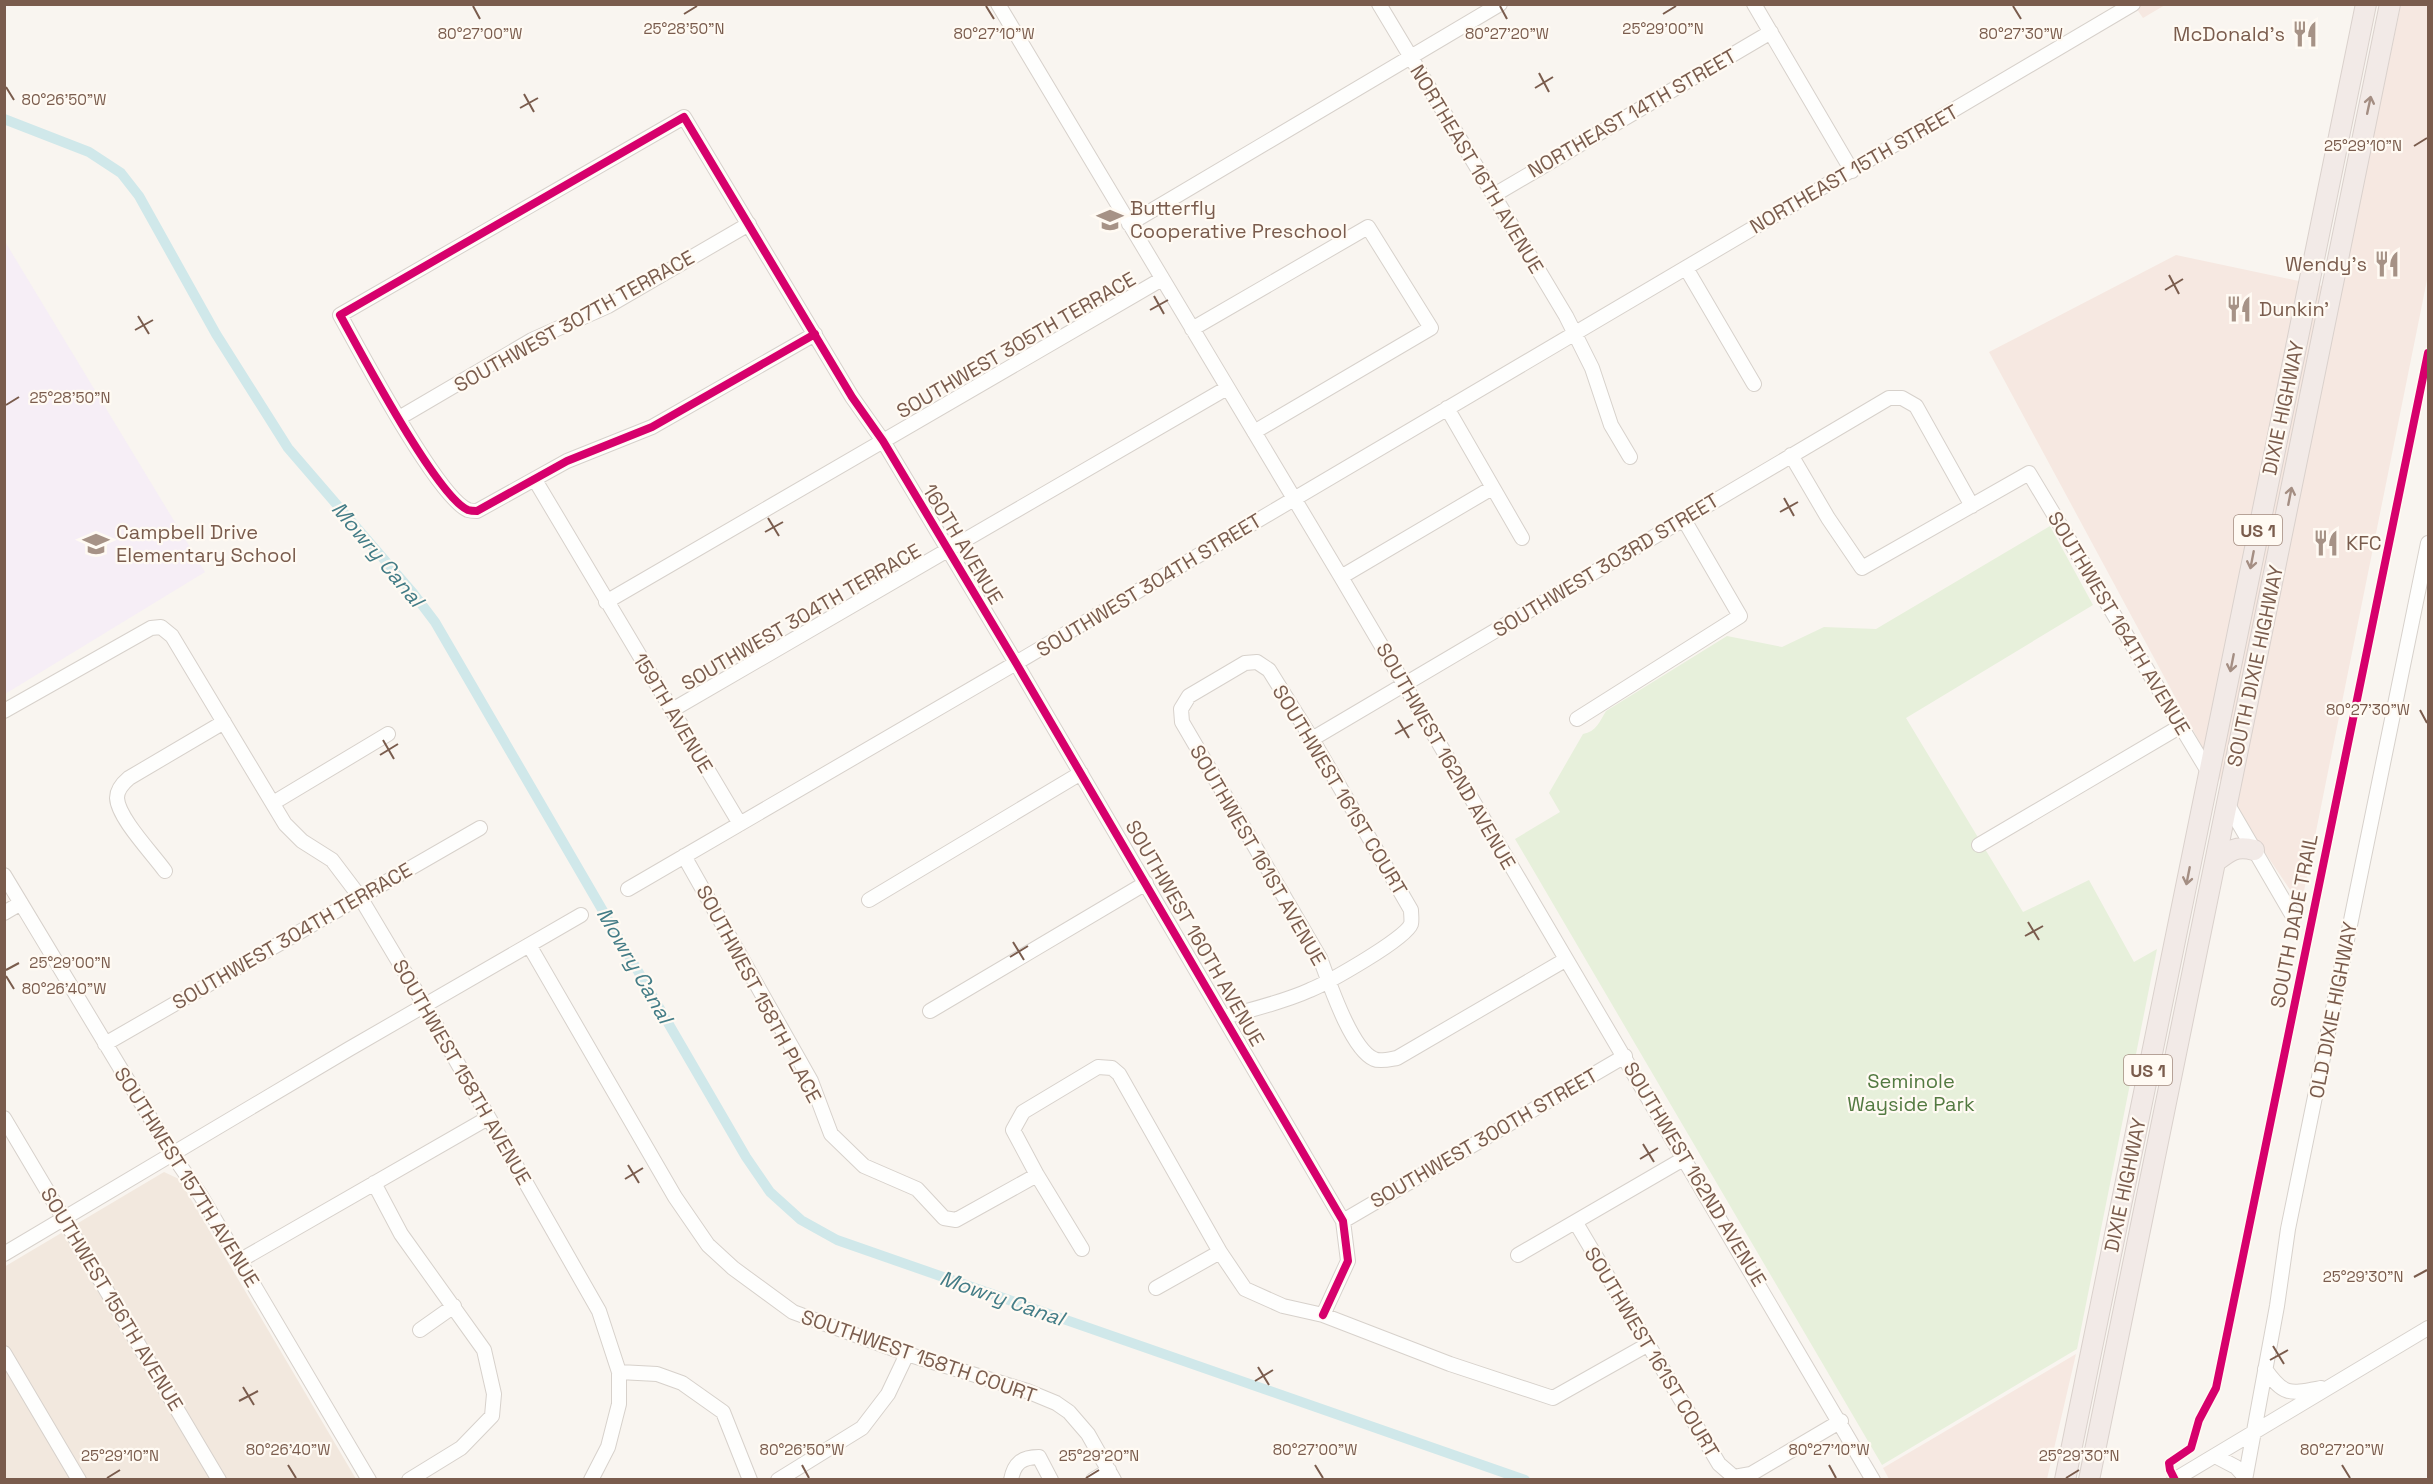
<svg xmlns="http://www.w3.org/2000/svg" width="2433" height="1484" font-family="'Space Grotesk',sans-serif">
<rect width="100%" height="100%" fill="#f9f5f0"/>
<path fill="#f2e8de" d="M164 1172 179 1179 356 1479H5L4 1267Z"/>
<path fill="#f6e8e1" d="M2134 5H2165L2143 18Z
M2401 5H2428V275L2301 906 2235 808 1989 352 2176 255 2341 290Z
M2076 1354 2047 1479H1889L1883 1468Z"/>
<path fill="#f6eef6" d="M4 240 205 572 5 694H4Z"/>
<path fill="#e7f0db" d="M2050 526 2093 605 1906 718 2023 912 2089 880 2134 962 2157 949 2077 1349 1882 1465 1515 839 1560 812 1549 793 1583 734C1596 732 1600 721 1606 711L1727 636 1782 647 1824 627 1876 629Z"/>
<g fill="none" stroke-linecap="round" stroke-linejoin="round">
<path stroke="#d0e8ea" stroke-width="10" d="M4 119 89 152 121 173 139 196 216 334 288 448 413 593 435 622 746 1157 770 1192 801 1220 837 1240 1525 1480"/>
<g stroke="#d7d1cb" stroke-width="16">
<path id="minor" d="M998 4 1341 577 1873 1480
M1379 4 1566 316 1592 368 1611 425 1630 457
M1754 4 1852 171
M1494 195 1771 32
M1129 224 1500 4
M1686 268 1754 384
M1192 329 1368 227 1431 328 1254 432
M815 334 652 427 567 461 477 511C474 511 471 511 468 510 437 497 360 351 340 315L684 117 852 397 883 441 1016 663 1343 1221 1348 1261 1323 1315
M1447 408 1522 538
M399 418 532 340 608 306 749 224
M1791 455 1828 518 1862 568 2029 473 2209 773
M535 480 740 824
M1341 577 1492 488
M606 602 1162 279
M672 710 1227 388
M4 711 151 628 161 627 172 636 285 824 302 841 332 860 360 897 425 1006 599 1311 619 1372V1404L608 1447 591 1480
M1577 719 1740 616 1683 518
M1312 739 1889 398H1902L1916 406 1972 506
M273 803 388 734
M2227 803 2291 913
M1979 845 2181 726
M684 856 811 1081 831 1134 864 1166 917 1189 944 1218 956 1220 1037 1175
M165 871C153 854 118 818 117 798 117 789 123 783 129 778L224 722
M4 875 172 1154 201 1196 369 1480
M628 889 1016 663 2133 4
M869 900 1081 773
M4 913 21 903
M529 945 675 1197 708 1245 733 1268 793 1312 907 1354 1027 1391 1056 1403 1069 1412 1088 1434 1114 1480
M930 1011 1146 883
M1225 1017C1253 1009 1284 1002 1310 990 1327 983 1406 939 1411 924 1412 921 1411 914 1411 910L1312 739 1269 670 1257 662 1245 663 1189 696 1181 709 1182 722 1320 958C1329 982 1351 1049 1374 1059 1380 1062 1391 1059 1397 1058L1565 960
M105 1044 480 828
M4 1118 219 1480
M374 1183 401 1234 484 1350 494 1394 492 1416 461 1448 409 1480
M1343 1221 1625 1056
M1576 1223 1719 1464 1734 1477 1751 1474 1841 1421
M1082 1249 1037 1175 1013 1130 1023 1112 1098 1067 1112 1068 1119 1074 1220 1252 1245 1289 1283 1306 1323 1315 1450 1364 1553 1398 1647 1345
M4 1254 349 1049 581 915
M1518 1255 1685 1158
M239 1261 488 1118
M1156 1288 1220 1252
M420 1330 454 1306
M4 1353 79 1480
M2265 1369C2284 1396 2289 1394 2321 1388
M619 1372 657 1374 682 1383 723 1412 750 1480
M2215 1456 2236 1467 2245 1477
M778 1480 862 1428 888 1394 907 1354
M1011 1480C1014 1463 1022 1457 1039 1457L1051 1480
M1093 1480 1109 1470
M2174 1480 2428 1328
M2245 1480 2277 1306 2288 1229 2428 543"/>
</g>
<g stroke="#dad1cc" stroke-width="22">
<path id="highway" d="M2215 862C2229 851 2236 845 2254 850
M2065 1480 2366 4
M2089 1480 2390 4"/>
</g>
<use href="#minor" stroke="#fefefd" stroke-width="14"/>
<use href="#highway" stroke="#f2eae7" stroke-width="20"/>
<g stroke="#fffaf3" stroke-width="11">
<path id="cycleway" d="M815 334 652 427 567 461 477 511C474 511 471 511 468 510 437 497 360 351 340 315L684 117 852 397 883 441 1016 663 1343 1221 1348 1261 1323 1315
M2175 1480 2170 1470 2169 1463 2191 1448 2199 1420 2216 1388 2428 353"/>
</g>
<use href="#cycleway" stroke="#d6006c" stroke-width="8"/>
</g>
<defs><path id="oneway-shaft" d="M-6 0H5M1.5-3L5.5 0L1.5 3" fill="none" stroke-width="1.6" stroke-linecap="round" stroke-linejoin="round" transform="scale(1.5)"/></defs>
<g stroke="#a48e83">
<use href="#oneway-shaft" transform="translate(2369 105) rotate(-78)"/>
<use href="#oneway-shaft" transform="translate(2290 496) rotate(-79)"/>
<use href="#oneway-shaft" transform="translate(2252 560) rotate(101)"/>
<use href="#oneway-shaft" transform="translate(2232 663) rotate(101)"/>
<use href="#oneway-shaft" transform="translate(2188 876) rotate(101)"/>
</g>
<path fill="none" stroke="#7a5c4d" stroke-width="2" d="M473 6 480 19M986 6 994 19M1500 6 1507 19M2013 6 2021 19M684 14 697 6M1663 14 1676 6M1539 73 1549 92M6 87 14 100M1535 88 1553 77M524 94 534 112M520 108 538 98M2414 146 2427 138M2169 275 2179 294M2165 290 2183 279M1154 296 1164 314M1150 310 1168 300M138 316 149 334M135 330 153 320M6 405 19 397M1784 498 1794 516M1780 512 1798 502M768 518 779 536M765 532 783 522M2420 710 2427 723M1398 720 1409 738M1395 734 1413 724M383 740 394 759M380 755 398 744M2028 922 2039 940M2025 936 2043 926M1013 942 1024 960M1010 957 1028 946M6 970 19 963M6 976 14 989M1643 1144 1654 1162M1640 1159 1658 1148M628 1165 639 1183M625 1179 643 1168M2414 1277 2427 1270M2273 1346 2284 1364M2270 1360 2288 1350M1258 1367 1269 1385M1255 1381 1273 1370M243 1387 254 1405M239 1401 258 1391M288 1465 296 1478M802 1465 809 1478M1315 1465 1323 1478M1829 1465 1836 1478M2342 1465 2350 1478M107 1478 120 1470M1086 1478 1099 1470M2066 1478 2079 1470"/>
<defs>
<g id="restaurant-bare" transform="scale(2.07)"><path d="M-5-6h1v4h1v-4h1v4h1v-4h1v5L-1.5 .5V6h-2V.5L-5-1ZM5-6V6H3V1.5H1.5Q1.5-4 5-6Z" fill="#a69286" stroke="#fffaf3" stroke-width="2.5" paint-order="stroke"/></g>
<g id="school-bare" transform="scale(2.07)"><path d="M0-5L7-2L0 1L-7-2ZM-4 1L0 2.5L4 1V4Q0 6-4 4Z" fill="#a69286" stroke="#fffaf3" stroke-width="2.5" paint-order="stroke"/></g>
</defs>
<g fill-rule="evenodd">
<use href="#restaurant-bare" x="2305" y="34"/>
<use href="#school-bare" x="1110" y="220"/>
<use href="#restaurant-bare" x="2387" y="264"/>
<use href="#restaurant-bare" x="2239" y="309"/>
<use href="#restaurant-bare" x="2326" y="543"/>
<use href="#school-bare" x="96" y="544"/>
</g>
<g text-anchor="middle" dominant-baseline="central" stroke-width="4.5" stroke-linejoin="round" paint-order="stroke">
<g fill="#fffaf3" stroke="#a28b7f" stroke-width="1.5">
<rect x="2234" y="515" width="48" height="30" rx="4.5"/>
<rect x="2124" y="1055" width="48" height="30" rx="4.5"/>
</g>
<g font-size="18" font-weight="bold" fill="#7a5c4d">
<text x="2258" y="530">US 1</text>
<text x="2148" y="1070">US 1</text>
</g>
<g font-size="20" fill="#7a5c4d" stroke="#fffaf3" text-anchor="start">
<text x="2285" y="34" text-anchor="end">McDonald's</text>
<text x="1130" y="208">Butterfly<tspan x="1130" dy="23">Cooperative Preschool</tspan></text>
<text x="2367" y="264" text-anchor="end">Wendy's</text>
<text x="2259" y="309">Dunkin'</text>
<text x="116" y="532">Campbell Drive<tspan x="116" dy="23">Elementary School</tspan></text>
<text x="2346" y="543">KFC</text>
</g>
<g font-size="20" fill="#7a5c4d" stroke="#fffaf3">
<text transform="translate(1632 113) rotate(-30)">NORTHEAST 14TH STREET</text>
<text transform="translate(1477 169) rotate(59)">NORTHEAST 16TH AVENUE</text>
<text transform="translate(1854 169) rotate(-30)">NORTHEAST 15TH STREET</text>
<text transform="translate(574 321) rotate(-29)">SOUTHWEST 307TH TERRACE</text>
<text transform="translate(1016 345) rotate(-30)">SOUTHWEST 305TH TERRACE</text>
<text transform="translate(2283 408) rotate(-78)">DIXIE HIGHWAY</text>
<text transform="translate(963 544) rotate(59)">160TH AVENUE</text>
<text transform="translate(1606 565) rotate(-31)">SOUTHWEST 303RD STREET</text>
<text transform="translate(1149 585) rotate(-31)">SOUTHWEST 304TH STREET</text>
<text transform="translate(801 617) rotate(-30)">SOUTHWEST 304TH TERRACE</text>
<text transform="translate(2119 623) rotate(59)">SOUTHWEST 164TH AVENUE</text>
<text transform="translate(2255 666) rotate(-78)">SOUTH DIXIE HIGHWAY</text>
<text transform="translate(673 713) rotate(59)">159TH AVENUE</text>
<text transform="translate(1446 756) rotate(60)">SOUTHWEST 162ND AVENUE</text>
<text transform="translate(1340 790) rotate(59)">SOUTHWEST 161ST COURT</text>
<text transform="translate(1258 855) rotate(60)">SOUTHWEST 161ST AVENUE</text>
<text transform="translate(2294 921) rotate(-79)">SOUTH DADE TRAIL</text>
<text transform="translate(1195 933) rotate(60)">SOUTHWEST 160TH AVENUE</text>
<text transform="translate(292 936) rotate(-30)">SOUTHWEST 304TH TERRACE</text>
<text transform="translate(759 994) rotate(62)">SOUTHWEST 158TH PLACE</text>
<text transform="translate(2333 1010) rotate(-79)">OLD DIXIE HIGHWAY</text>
<text transform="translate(462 1072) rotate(60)">SOUTHWEST 158TH AVENUE</text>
<text transform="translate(1484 1138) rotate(-30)">SOUTHWEST 300TH STREET</text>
<text transform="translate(1695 1174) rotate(59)">SOUTHWEST 162ND AVENUE</text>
<text transform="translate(187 1177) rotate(58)">SOUTHWEST 157TH AVENUE</text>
<text transform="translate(2125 1185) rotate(-78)">DIXIE HIGHWAY</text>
<text transform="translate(112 1299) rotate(59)">SOUTHWEST 156TH AVENUE</text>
<text transform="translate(1652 1352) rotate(59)">SOUTHWEST 161ST COURT</text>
<text transform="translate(919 1356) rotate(19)">SOUTHWEST 158TH COURT</text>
</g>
<g font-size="20" fill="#537a41" stroke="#fffaf3">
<text x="1911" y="1081">Seminole<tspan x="1911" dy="23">Wayside Park</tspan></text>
</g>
<g font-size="21" font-style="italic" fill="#437c86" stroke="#fffaf3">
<text transform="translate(378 554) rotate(50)">Mowry Canal</text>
<text transform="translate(635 965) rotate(60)">Mowry Canal</text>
<text transform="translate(1002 1298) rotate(19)">Mowry Canal</text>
</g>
</g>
<g font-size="15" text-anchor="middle" fill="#7a5c4d" stroke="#fffaf3" stroke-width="4.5" stroke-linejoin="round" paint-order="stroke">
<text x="684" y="34">25°28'50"N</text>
<text x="1663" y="34">25°29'00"N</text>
<text x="480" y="39">80°27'00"W</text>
<text x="994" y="39">80°27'10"W</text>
<text x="1507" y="39">80°27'20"W</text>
<text x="2021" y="39">80°27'30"W</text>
<text x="64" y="105">80°26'50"W</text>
<text x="2363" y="151">25°29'10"N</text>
<text x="70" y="403">25°28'50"N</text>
<text x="2368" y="715">80°27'30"W</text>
<text x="70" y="968">25°29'00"N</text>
<text x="64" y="994">80°26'40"W</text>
<text x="2363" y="1282">25°29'30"N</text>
<text x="288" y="1455">80°26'40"W</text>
<text x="802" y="1455">80°26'50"W</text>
<text x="1315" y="1455">80°27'00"W</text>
<text x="1829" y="1455">80°27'10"W</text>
<text x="2342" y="1455">80°27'20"W</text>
<text x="120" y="1461">25°29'10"N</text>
<text x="1099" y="1461">25°29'20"N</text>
<text x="2079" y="1461">25°29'30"N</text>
</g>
<rect width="2433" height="1484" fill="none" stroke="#7a5c4d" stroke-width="12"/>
</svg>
